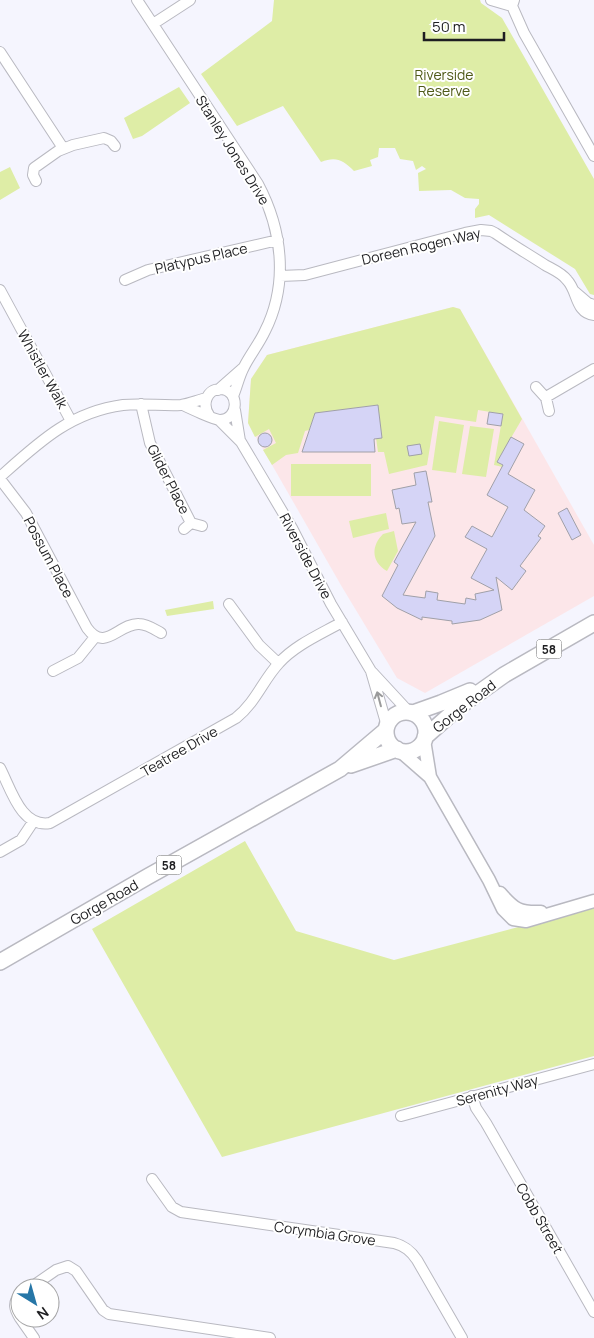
<svg xmlns="http://www.w3.org/2000/svg" width="594" height="1338" font-family="Manrope,sans-serif">
<rect width="100%" height="100%" fill="#f5f5fe"/>
<path fill="#fce6e9" d="M453 307 460 309 594 545V596L425 693 397 678 342 587 248 423 251 379 267 355Z"/>
<path fill="#deeda6" d="M274 0H480L481 3 502 18 594 179V295L590 294 575 269 489 215 475 218V209L479 204V199L465 198 451 190 419 191 418 173 426 169 422 166 416 170 413 161 400 159 395 148H379L378 157 370 160 372 166 354 171C343 160 336 156 321 162L283 106 237 126 201 74 272 21Z
M179 87 190 103 142 136 133 139 124 118Z
M10 167 20 188 0 200V172Z
M453 307 460 309 522 419 497 462 507 468 494 465 503 414 478 410 476 422 435 416 427 465 389 474 384 452H378L376 438 382 437 377 405 315 413 309 430 305 431 298 453 286 455 272 465 263 450 276 443 269 429 255 437 248 423 251 379 267 355Z
M439 421 464 425 456 473 432 470Z
M470 426 494 429 486 477 462 474Z
M291 464H371V496H291Z
M386 513 389 529 353 538 349 521Z
M394 531 398 551 387 571C371 562 371 546 383 534Z
M213 601 214 609 167 616 165 610Z
M245 841 296 931 394 960 594 907V1056L222 1157 92 929Z"/>
<path fill="#d5d4f6" stroke="#a0a0a8" d="M378 405 382 438 374 439 375 452H302L315 413Z
M489 412 503 414 501 426 487 424Z
M258 440a7 7 0 1 1 14 0a7 7 0 1 1-14 0Z
M511 437 524 444 508 474 535 490 524 510 545 526 538 536 541 538 520 566 526 571 512 590 496 577 502 610 480 620 452 624V621L422 617V620L397 608 382 596 398 565 394 562 416 522 402 524 399 508 396 509 392 490 416 485 414 473 426 471 432 502H428L435 536 403 595 425 598 426 591 438 593 437 600 465 604 466 598 476 600 475 594 494 590 471 578 487 549 465 537 472 526 492 537 508 507 487 495 503 465 497 462Z
M420 444 422 454 409 456 407 446Z
M567 508 581 535 572 540 558 513Z"/>
<g fill="none" stroke-linecap="round" stroke-linejoin="round">
<g stroke="#b9b9c1" stroke-width="12">
<path id="minor" d="M137 0 258 184C282 229 289 283 265 331 259 344 250 355 244 367 239 376 237 387 233 396
M491 0 512 6
M514 0 512 6 524 33 594 156
M153 24 190 0
M0 52 63 148
M36 181 33 175 34 168 58 151 73 145 104 138 111 141 115 146
M280 276 305 275 465 233 481 230 491 231 495 233C511 244 528 254 545 265 552 269 562 273 567 280 578 291 575 313 594 315
M125 280 148 270 278 240
M0 290 71 421
M574 291 588 303 594 305
M536 387 546 398 549 411
M218 390 243 368
M546 397 594 369
M141 404 150 443 191 523
M183 405C189 408 215 420 220 420 239 420 240 390 221 389 206 389 202 405 209 415
M235 410 240 441
M219 420 241 442 292 528 331 604 371 671 387 726
M0 477C38 443 70 412 123 405 142 403 162 406 181 405 189 404 198 400 207 398
M0 479 26 513 87 628C105 653 119 623 139 624 147 624 154 629 161 633
M184 529 191 523 202 526
M229 604 259 645 278 663
M53 671 78 658 95 637
M372 672 409 712
M0 768C11 789 21 828 50 823L236 718C256 702 263 680 279 663 295 645 321 634 342 622
M0 852 21 840 33 822
M472 1096 476 1108 486 1123 594 1312
M401 1116 594 1064
M152 1179 172 1207 181 1212 394 1243C405 1246 411 1251 417 1260L462 1338
M30 1288 56 1270 68 1266 76 1271 103 1310 109 1314 270 1338
M20 1295C12 1303 15 1310 20 1318
M20 1318 34 1338"/>
</g>
<g stroke="#b9b9c1" stroke-width="15">
<path id="tertiary" d="M424 740 430 777
M399 750 430 777 489 880 503 909 513 919 526 921 594 901
M500 893C514 909 519 913 541 912"/>
</g>
<g stroke="#b9b9c1" stroke-width="18">
<path id="primary" d="M386 732a20 20 0 1 1 40 0a20 20 0 1 1-40 0Z
M413 713 441 703 470 691
M425 737 460 706 504 675 594 623
M351 765 397 749
M0 962 147 877 340 769 386 730"/>
</g>
<use href="#minor" stroke="#fff" stroke-width="10"/>
<use href="#tertiary" stroke="#fff" stroke-width="12"/>
<use href="#primary" stroke="#fff" stroke-width="15"/>
</g>
<defs><path id="oneway-shaft" d="M-6 0H5M1.5-3L5.5 0L1.5 3" fill="none" stroke-width="1.6" stroke-linecap="round" stroke-linejoin="round" transform="scale(1.25)"/></defs>
<use stroke="#9a9a9b" href="#oneway-shaft" transform="translate(379 699) rotate(-105)"/>
<g text-anchor="middle" dominant-baseline="central" stroke-width="4" stroke-linejoin="round" paint-order="stroke">
<g fill="#fff" stroke="#626264" stroke-width="1">
<rect x="536.5" y="639.5" width="25" height="19" rx="4"/>
<rect x="156.5" y="855.5" width="25" height="19" rx="4"/>
</g>
<g font-size="12" font-weight="bold" fill="#1e1e21">
<text x="549" y="649">58</text>
<text x="169" y="865">58</text>
</g>
<g font-size="14" fill="#4f5a18" stroke="#fff">
<text x="444" y="74">Riverside<tspan x="444" dy="16">Reserve</tspan></text>
</g>
<g font-size="14" fill="#1e1e21" stroke="#fff">
<text transform="translate(233 150) rotate(58)">Stanley Jones Drive</text>
<text transform="translate(421 246) rotate(-13)">Doreen Rogen Way</text>
<text transform="translate(201 258) rotate(-13)">Platypus Place</text>
<text transform="translate(43 369) rotate(61)">Whistler Walk</text>
<text transform="translate(169 479) rotate(63)">Glider Place</text>
<text transform="translate(306 556) rotate(62)">Riverside Drive</text>
<text transform="translate(49 557) rotate(62)">Possum Place</text>
<text transform="translate(464 706) rotate(-38)">Gorge Road</text>
<text transform="translate(179 751) rotate(-30)">Teatree Drive</text>
<text transform="translate(104 902) rotate(-30)">Gorge Road</text>
<text transform="translate(497 1090) rotate(-15)">Serenity Way</text>
<text transform="translate(540 1218) rotate(60)">Cobb Street</text>
<text transform="translate(325 1233) rotate(8)">Corymbia Grove</text>
</g>
</g>
<g transform="translate(35 1303) rotate(143)"><circle r="24" fill="#ffffff" stroke="#a5a5a6"/>
<path d="M0-4L9 19L0 12L-9 19Z" fill="#2676a7"/>
<text y="-8" font-size="14" font-weight="bold" text-anchor="middle" fill="#1e1e21">N</text>
</g>
<path d="M424 32v8h80v-8" fill="none" stroke="#1e1e21" stroke-width="2.5"/>
<text x="432" y="32" font-size="15" fill="#1e1e21" stroke="#ffffff" stroke-width="4" paint-order="stroke">50 m</text>
</svg>
